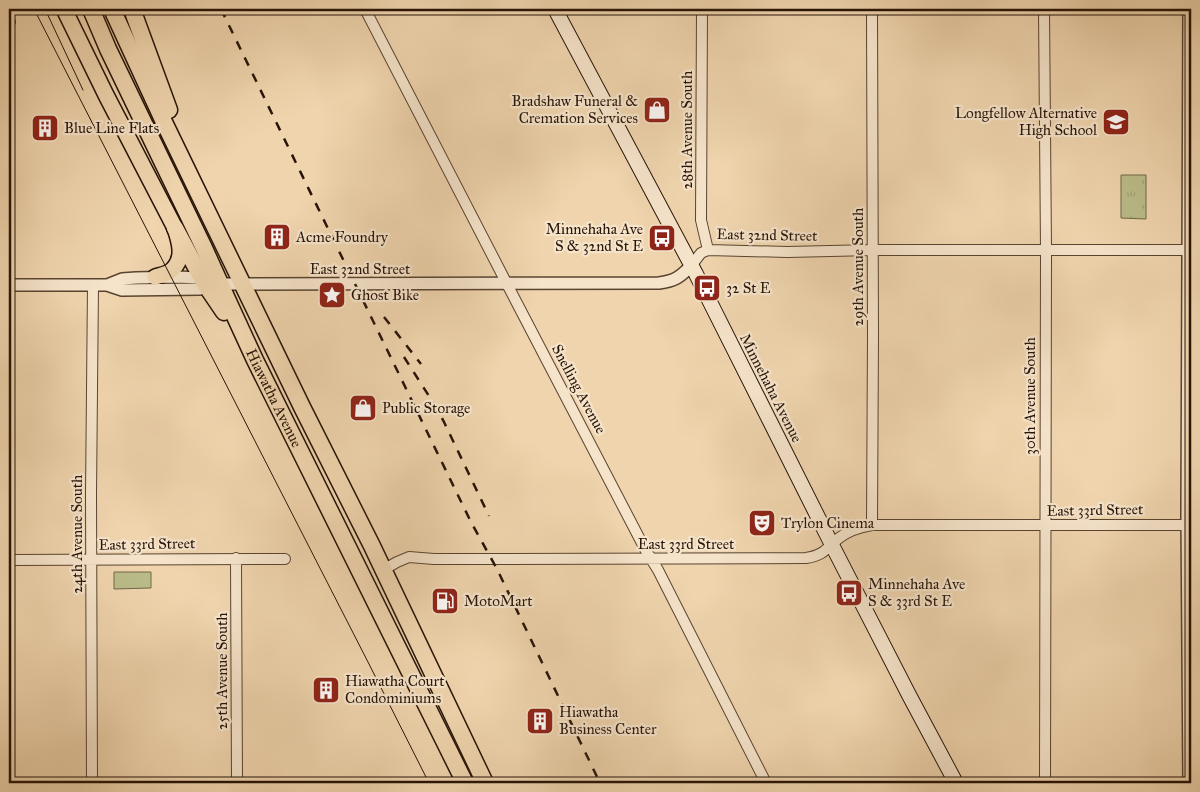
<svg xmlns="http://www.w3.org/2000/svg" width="1200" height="792" font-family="'IM FELL Great Primer',serif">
<defs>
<pattern id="park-tufts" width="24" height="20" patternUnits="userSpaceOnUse" patternTransform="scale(1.25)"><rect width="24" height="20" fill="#babc89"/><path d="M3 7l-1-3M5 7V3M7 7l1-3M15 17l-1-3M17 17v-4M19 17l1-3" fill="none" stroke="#a0a175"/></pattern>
</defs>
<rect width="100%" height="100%" fill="#efd4ad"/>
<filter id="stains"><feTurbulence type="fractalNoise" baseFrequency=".004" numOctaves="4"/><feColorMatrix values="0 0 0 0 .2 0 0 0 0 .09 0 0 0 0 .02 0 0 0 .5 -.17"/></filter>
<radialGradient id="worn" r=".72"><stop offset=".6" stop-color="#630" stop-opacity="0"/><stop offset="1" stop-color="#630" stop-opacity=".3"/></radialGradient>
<path fill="#babc89" stroke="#706848" d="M114 572H151V588L114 589Z"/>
<path fill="url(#park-tufts)" stroke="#706848" d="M1121 175H1146V219L1121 218Z"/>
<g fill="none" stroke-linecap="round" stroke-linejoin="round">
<g stroke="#594431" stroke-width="12">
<path id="minor" d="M365 9 507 284 645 549 658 570 766 783
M702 9 701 220 708 250
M1044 9 1046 250 1045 783
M9 21 10 22
M691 266 701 253 708 250 787 252 873 250H1191
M872 525 873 335 872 9
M236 558 237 783
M9 560 285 559
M383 570 397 562 409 557 434 559H491L806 558C825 555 826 548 839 538 849 530 860 527 872 525H1191
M92 783 91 494 93 285"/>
</g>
<g stroke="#594431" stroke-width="14">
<path id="tertiary" d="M9 285H107L122 290 200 289 205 284
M107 285 122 279 136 278 178 277 198 278 205 284H220L659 283C675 281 680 277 691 266
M1189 783 1187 517 1189 9"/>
</g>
<g stroke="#271408" stroke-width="16">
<path id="secondary" d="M555 9 696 274 832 545 909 695 956 783"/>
</g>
<g stroke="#271408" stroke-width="18">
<path id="primary" d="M64 9 106 95 175 228C179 241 185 257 173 269 169 274 161 275 155 277"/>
</g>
<g stroke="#271408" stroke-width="19">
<g id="trunk">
<path id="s1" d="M91 9 108 49 204 248 227 299 255 360 465 783"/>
<path d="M112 9 163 120 302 407 372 546 485 783"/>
<path d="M132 9 169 110"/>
<path d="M175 228 205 284 224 312"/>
</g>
</g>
<use href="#minor" stroke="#f5e3ca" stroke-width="10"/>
<use href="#tertiary" stroke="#f5e3ca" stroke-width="11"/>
<use href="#secondary" stroke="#f5e3ca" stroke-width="14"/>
<use href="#primary" stroke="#efd4ad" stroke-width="15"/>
<use href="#trunk" stroke="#efd4ad" stroke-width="16"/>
<path stroke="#271408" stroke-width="1" d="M34 9 369 664 429 783
M45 9 83 90"/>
<path stroke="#271408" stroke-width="2.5" stroke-dasharray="9 9" stroke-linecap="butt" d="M221 9 471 522 497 569 600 783
M384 317 421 364
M404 357 436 407 444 422 489 516"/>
</g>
<defs>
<g id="shop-square" transform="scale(1.4375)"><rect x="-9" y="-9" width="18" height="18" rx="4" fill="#8f2418" stroke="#f5e3ca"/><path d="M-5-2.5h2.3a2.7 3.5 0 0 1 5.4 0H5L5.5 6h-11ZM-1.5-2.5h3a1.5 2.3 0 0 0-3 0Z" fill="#fff"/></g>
<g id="school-square" transform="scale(1.4375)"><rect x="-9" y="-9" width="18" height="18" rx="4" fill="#8f2418" stroke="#f5e3ca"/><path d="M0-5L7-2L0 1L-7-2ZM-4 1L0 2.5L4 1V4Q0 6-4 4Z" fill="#fff"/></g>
<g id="building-square" transform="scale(1.4375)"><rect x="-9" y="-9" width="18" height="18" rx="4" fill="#8f2418" stroke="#f5e3ca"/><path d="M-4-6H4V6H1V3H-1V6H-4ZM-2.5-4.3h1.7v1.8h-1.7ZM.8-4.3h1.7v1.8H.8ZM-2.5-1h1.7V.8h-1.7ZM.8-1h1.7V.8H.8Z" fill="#fff"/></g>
<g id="bus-square" transform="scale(1.4375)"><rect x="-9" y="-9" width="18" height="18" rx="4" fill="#8f2418" stroke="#f5e3ca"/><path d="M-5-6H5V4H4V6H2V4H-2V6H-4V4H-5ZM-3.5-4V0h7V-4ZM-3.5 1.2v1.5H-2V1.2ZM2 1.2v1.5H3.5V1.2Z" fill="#fff"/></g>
<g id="sight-square" transform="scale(1.4375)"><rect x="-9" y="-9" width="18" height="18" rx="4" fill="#8f2418" stroke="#f5e3ca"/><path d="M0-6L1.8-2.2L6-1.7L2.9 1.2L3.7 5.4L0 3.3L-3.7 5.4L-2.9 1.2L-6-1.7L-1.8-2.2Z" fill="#fff"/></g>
<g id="theatre-square" transform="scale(1.4375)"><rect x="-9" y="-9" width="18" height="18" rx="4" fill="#8f2418" stroke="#f5e3ca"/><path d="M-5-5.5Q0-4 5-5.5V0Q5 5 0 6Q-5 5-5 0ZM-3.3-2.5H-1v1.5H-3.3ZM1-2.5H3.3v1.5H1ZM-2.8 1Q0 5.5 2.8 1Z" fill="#fff"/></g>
<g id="fuel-square" transform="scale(1.4375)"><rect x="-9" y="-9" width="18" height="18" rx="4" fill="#8f2418" stroke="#f5e3ca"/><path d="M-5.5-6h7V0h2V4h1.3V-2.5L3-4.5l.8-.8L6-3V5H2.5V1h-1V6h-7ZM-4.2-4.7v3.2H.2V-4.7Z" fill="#fff"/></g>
</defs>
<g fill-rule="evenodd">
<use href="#shop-square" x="657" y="110"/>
<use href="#school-square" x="1116" y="122"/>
<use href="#building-square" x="45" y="128"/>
<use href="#building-square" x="277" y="237"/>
<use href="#bus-square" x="662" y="238"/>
<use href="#bus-square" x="707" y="288"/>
<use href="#sight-square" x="332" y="295"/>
<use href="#shop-square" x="363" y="408"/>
<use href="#theatre-square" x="762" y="523"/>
<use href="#bus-square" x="849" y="593"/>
<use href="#fuel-square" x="445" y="601"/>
<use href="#building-square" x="326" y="690"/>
<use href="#building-square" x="540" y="721"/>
</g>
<g text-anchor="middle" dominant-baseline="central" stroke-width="4.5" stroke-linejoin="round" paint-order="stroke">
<g font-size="15" fill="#271408" stroke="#f5e3ca" text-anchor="start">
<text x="638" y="101" text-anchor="end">Bradshaw Funeral &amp;<tspan x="638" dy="17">Cremation Services</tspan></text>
<text x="1097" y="113" text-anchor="end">Longfellow Alternative<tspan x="1097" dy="17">High School</tspan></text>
<text x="64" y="128">Blue Line Flats</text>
<text x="643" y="229" text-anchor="end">Minnehaha Ave<tspan x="643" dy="17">S &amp; 32nd St E</tspan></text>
<text x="296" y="237">Acme Foundry</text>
<text x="726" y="288">32 St E</text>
<text x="351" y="295">Ghost Bike</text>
<text x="382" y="408">Public Storage</text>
<text x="781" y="523">Trylon Cinema</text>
<text x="868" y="584">Minnehaha Ave<tspan x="868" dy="17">S &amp; 33rd St E</tspan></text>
<text x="464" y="601">MotoMart</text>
<text x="345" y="681">Hiawatha Court<tspan x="345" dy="17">Condominiums</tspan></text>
<text x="559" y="712">Hiawatha<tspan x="559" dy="17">Business Center</tspan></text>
</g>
<g font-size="15" fill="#271408" stroke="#f5e3ca">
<text transform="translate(687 130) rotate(-90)">28th Avenue South</text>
<text transform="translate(767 235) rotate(1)">East 32nd Street</text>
<text transform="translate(858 267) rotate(-90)">29th Avenue South</text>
<text x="360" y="269">East 32nd Street</text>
<text transform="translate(771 388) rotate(63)">Minnehaha Avenue</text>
<text transform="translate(579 389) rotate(62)">Snelling Avenue</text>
<text transform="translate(1030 396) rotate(-90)">30th Avenue South</text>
<text stroke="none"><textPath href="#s1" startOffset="430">Hiawatha Avenue</textPath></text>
<text transform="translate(1095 510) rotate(-1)">East 33rd Street</text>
<text transform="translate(77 534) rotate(-90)">24th Avenue South</text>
<text transform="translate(147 544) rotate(-1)">East 33rd Street</text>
<text x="686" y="544">East 33rd Street</text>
<text transform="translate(222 671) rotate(-90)">25th Avenue South</text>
</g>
</g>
<rect width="1200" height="792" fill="none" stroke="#efd4ad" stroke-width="30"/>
<rect x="10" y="10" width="1180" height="772" fill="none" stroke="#271408" stroke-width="2.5"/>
<rect x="15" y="15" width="1170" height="762" fill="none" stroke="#271408"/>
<rect width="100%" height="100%" filter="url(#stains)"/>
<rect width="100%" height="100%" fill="url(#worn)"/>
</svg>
